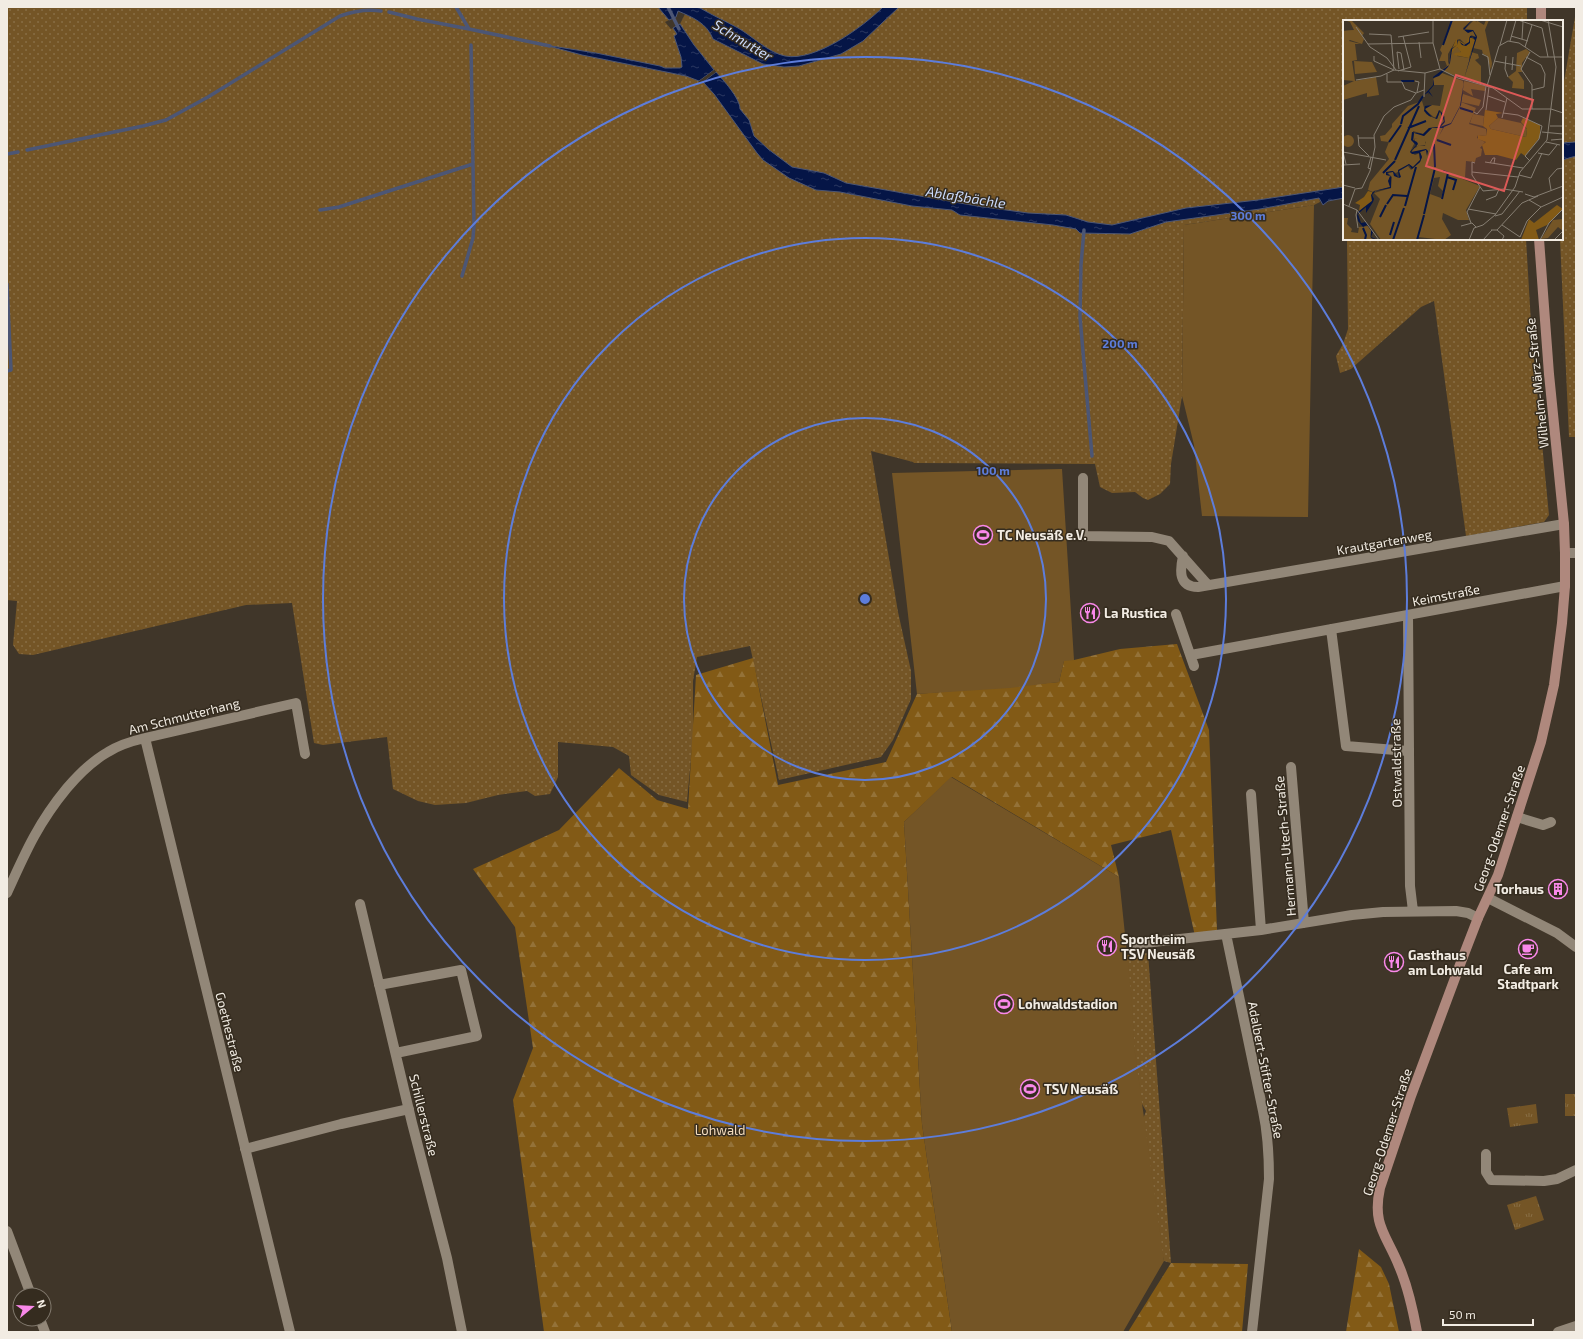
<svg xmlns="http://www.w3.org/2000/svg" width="1583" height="1339" font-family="'Exo 2',sans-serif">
<defs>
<pattern id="grass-dots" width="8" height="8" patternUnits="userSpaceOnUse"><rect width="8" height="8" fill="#745526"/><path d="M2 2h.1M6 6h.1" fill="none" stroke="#886e45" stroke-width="1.8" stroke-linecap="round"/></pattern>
<pattern id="forest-firs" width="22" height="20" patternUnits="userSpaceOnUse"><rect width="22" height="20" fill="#825a16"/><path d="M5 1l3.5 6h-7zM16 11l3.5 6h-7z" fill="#947238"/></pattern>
<pattern id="park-tufts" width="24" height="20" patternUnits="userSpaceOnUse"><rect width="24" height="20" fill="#745526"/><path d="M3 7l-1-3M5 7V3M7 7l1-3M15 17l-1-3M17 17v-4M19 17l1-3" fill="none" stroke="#886e45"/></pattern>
<pattern id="water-ripples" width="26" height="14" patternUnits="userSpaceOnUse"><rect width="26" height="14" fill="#051546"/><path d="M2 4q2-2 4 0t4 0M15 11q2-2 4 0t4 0" fill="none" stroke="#2a3761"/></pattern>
</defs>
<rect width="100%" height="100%" fill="#403629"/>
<path fill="url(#grass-dots)" d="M7 7H658L669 20 665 22 671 29 673 28 677 34 674 36 681 57 682 67 680 68H665L660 66 596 53 550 46 686 76 699 81 700 84 703 82 714 94 763 160 805 185 816 190 840 192 912 206 952 210 960 215 1053 225 1076 229 1129 234 1166 222 1260 209 1319 198 1320 202 1314 205 1184 225 1182 396 1171 464 1170 484 1160 494 1148 500 1143 498 1135 492 1112 493 1100 487 1095 464 914 463 913 462 871 451 898 612 911 671V699L893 740 881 757 779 780 750 646 697 657 693 681V737L687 802 659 795 631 775 629 756 613 747 558 742V777L550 794 535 796 527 791 498 795 466 803 435 805 418 801 393 789 387 737 323 745 314 743 292 603 246 605 33 655 19 654 13 645 17 601 7 600Z
M694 7H883C863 27 815 62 785 56 769 53 752 36 738 28 725 21 712 15 700 8Z
M899 7H1527V21H1344V187L1258 200 1186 208 1112 225 1088 222 1066 215 1028 213 977 206 846 183 824 173 792 167 768 149 754 136 749 120 739 109 737 100 726 84 694 45 680 24 685 14C698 20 708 25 713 39L763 64 784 67 799 66 841 54 863 41Z
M1576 11V142L1562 143V93Z
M1576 156V437H1569L1560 239H1562V160Z
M1347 239H1526L1532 340 1549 515 1544 522 1466 536 1434 301 1421 307 1351 369 1340 373 1336 356 1343 344 1348 329Z
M1148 953 1171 1263 1164 1261 1135 1141 1146 1111 1123 1070 1127 955Z"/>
<path fill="url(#forest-firs)" d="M1177 644 1209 730 1217 930 1195 936 1171 830 1111 845 1119 877 952 777 904 822 922 1124 952 1332H544L513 1100 533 1048 515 927 473 869 559 830 619 768 657 800 688 809 696 675 753 658 778 785 886 762 917 694 1059 682 1064 660H1074L1120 649Z
M1359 1249 1381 1267 1389 1284 1399 1332H1346Z
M1171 1263 1248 1264 1242 1332H1128Z"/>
<path fill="url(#park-tufts)" d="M1565 1094H1576V1116H1565Z
M1536 1104 1538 1123 1510 1127 1507 1108Z
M1536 1196 1544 1220 1515 1230 1507 1205Z"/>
<path fill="#745526" d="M1314 205 1308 517 1202 516 1194 445 1182 396 1184 225Z
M1062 469 1074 660 1064 661 1059 682 1010 688 917 694 892 473Z
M951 777 1119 877 1131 992 1135 1053 1164 1261 1123 1332H952L922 1124 904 822Z"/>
<path fill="url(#water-ripples)" stroke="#4c5675" d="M658 7H694L700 8C712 15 725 21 738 28 752 36 769 53 785 56 815 62 863 27 883 7H899L863 41 841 54 799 66 784 67 763 64 713 39C707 23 692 17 678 11L676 17 669 20Z
M680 24 694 45 714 70 699 81 686 76 582 55 545 45 596 53 660 66 665 68H680L682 67 681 57 674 36 677 34 673 28Z
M716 72C723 80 740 98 740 109L749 120 754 136 768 149 792 167 824 173 846 183 977 206 1028 213 1066 215 1088 222 1112 225 1186 208 1258 200 1344 187V198L1328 201 1323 205 1319 198 1260 209 1166 222 1130 234 1080 233 1076 229 1053 225 960 215 952 210 912 206 840 192 816 190 789 178 763 160 757 153 714 94 703 82Z
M1576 142V156L1562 160V143Z"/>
<path fill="#403629" d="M714 70 716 72 701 83H699L698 82Z"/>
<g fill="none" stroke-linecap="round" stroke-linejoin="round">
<path stroke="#4c5675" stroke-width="3.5" d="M456 7 469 29
M668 7 679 29
M389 12 417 19 469 29 550 46
M27 150 143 126 166 120 208 97 340 16C354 11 366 9 381 11
M7 154 18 152
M320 210 339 207 473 164
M1084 230 1081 265 1080 317 1092 456
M462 276 473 238 474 225 471 45
M7 371 11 370 7 284"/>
<path stroke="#928778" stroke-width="10" d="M1083 478V536L1152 537 1169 541 1208 585
M1565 553H1576
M1183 556C1180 570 1178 587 1198 587L1564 524
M1176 614 1194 666
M1408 615 1410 886 1413 911
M1331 629 1346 746 1408 751
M1191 655 1565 586
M145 738 290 1332
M1291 767 1304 923
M1251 794 1261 930
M1517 817 1543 825 1551 822
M7 893C25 853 38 823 67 788 79 774 92 761 108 752 119 745 132 741 145 738L296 703 305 754
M1488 898 1557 933 1576 947
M360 904 412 1123 447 1258 462 1332
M1226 934 1263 1111C1268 1134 1269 1156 1269 1179L1252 1332
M1135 944 1261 930 1352 915 1383 912 1456 911 1468 913 1478 918
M379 985 461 970 477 1036 396 1053
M245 1149 341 1124 409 1109
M1486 1154V1172L1491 1180 1544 1181 1557 1179 1576 1170
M7 1231 31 1295
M40 1319 45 1332
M1558 1332 1576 1326"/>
<path stroke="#af887d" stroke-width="10" d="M1541 21V7
M1417 1332C1413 1310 1408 1287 1399 1266 1386 1234 1372 1225 1380 1188L1411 1096 1461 962 1478 918 1498 875 1541 742 1554 685 1562 623 1565 586V553L1564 524 1549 374 1539 239"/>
</g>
<g fill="none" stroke="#5d7ddb" stroke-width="2">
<circle cx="865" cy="599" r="181"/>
<circle cx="865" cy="599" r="361"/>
<circle cx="865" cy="599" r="542"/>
</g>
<defs>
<g id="stadium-ring" transform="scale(1)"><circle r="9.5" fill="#352c1f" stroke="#f988e9" stroke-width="1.5"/><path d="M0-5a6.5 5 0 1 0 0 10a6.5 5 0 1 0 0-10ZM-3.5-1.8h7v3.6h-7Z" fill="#f988e9"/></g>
<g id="restaurant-ring" transform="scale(1)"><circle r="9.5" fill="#352c1f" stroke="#f988e9" stroke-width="1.5"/><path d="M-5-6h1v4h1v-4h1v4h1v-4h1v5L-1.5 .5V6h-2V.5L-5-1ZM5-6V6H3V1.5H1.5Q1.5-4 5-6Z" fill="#f988e9"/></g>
<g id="building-ring" transform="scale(1)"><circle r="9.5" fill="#352c1f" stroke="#f988e9" stroke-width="1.5"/><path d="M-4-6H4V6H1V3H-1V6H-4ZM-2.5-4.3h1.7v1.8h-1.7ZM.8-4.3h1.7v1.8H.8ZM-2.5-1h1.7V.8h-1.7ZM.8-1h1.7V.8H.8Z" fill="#f988e9"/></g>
<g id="cafe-ring" transform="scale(1)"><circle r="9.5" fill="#352c1f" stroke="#f988e9" stroke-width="1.5"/><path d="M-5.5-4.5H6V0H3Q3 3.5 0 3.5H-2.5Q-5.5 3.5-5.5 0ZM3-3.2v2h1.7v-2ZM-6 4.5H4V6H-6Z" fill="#f988e9"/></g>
</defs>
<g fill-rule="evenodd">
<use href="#stadium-ring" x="983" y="535"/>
<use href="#restaurant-ring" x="1090" y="613"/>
<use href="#building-ring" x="1558" y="889"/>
<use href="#restaurant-ring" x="1107" y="946"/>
<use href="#cafe-ring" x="1528" y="949"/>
<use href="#restaurant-ring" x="1394" y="962"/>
<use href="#stadium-ring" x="1004" y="1004"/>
<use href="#stadium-ring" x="1030" y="1089"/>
</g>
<g text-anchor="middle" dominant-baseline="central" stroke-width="3" stroke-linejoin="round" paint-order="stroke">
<g font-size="13" fill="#f2ece3" stroke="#352c1f">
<text transform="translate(1537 383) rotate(-96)">Wilhelm-März-Straße</text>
<text transform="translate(1384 542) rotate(-10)">Krautgartenweg</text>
<text transform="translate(1446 595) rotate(-11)">Keimstraße</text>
<text transform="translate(184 716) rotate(-14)">Am Schmutterhang</text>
<text transform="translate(1396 763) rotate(-91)">Ostwaldstraße</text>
<text transform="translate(1499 828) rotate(-71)">Georg-Odemer-Straße</text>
<text transform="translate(1285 846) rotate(-95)">Hermann-Utech-Straße</text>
<text transform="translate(230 1032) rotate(76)">Goethestraße</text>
<text transform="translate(1266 1070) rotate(79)">Adalbert-Stifter-Straße</text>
<text transform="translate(424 1115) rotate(76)">Schillerstraße</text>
<text transform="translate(1387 1132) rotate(-72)">Georg-Odemer-Straße</text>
</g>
<g font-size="13" font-weight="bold" fill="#f2ece3" stroke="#352c1f" text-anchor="start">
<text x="997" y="535">TC Neusäß e.V.</text>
<text x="1104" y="613">La Rustica</text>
<text x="1544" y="889" text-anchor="end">Torhaus</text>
<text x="1121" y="939">Sportheim<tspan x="1121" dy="15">TSV Neusäß</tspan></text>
<text x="1408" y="955">Gasthaus<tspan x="1408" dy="15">am Lohwald</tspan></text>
<text x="1528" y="969" text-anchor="middle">Cafe am<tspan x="1528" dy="15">Stadtpark</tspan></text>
<text x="1018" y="1004">Lohwaldstadion</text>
<text x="1044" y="1089">TSV Neusäß</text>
</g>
<g font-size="13" fill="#f6debe" stroke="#352c1f">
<text x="720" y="1130">Lohwald</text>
</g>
<g font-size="14" font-style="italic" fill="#cbdbfd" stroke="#352c1f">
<text transform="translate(743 40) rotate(31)">Schmutter</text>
<text transform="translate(966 197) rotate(9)">Ablaßbächle</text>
</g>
</g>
<g transform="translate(1343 20)">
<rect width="220" height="220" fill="#403629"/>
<path d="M1 0 9 1 21 13 19 16 10 13 6 21 18 24H12L14 40 9 41 12 61 33 57 36 75 24 77V73L0 80V66L11 61 0 60V11L11 10 7 2ZM109 0H129L120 8 124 12 130 11 133 17 128 15 122 24 117 19 113 20 105 34V45L110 28 114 27 118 31 114 36 126 38V41L128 32 135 34 136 38 132 40 138 46V64L121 59 122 52 121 59 100 51 105 46 100 51 99 50 104 46 102 41H96L99 33 97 30ZM133 0 141 5 143 0H146L142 10 149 43 148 50ZM11 41 29 42 34 52 12 54ZM99 53 120 61V64L121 61 142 66V71L128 69 130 76 120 70 119 73 118 82 133 88 126 104 143 109V116L135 115 134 118 142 122 137 128 139 129 138 136 133 138 132 142 123 141 122 157 117 158 137 166 123 190 126 200H115L100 193 99 199 108 215 101 220 75 217 74 220H38L27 204 37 179 31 173 48 168 49 157 44 152H50L56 158V151L65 146 68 150 77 142 79 137 77 132H69L76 125 82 126 83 122 71 118V112L81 116 89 108H97L101 103 102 97 97 90 92 98 82 90 83 87 89 85 97 86 101 65H91L90 59ZM97 157 95 166 100 171 98 178 87 174 91 158ZM79 81 83 94 94 99 97 91 101 102 96 107 86 108 80 114 70 111 71 124 67 132 72 135 77 133V140L69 148 66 144 53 153 48 151 43 153 47 156V167L30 172 25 170 27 162 46 139 42 132 46 122 38 121 37 116 42 115 49 107V104L65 86ZM-1 121a6 6 0 1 1 12 0a6 6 0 1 1-12 0ZM1 198H5L4 204 9 209 8 212 15 213 16 207 25 206 28 211 27 217 31 220H0Z" fill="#745526" fill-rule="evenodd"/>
<path d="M129 15 126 17 127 21V17L132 20 126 38 111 35 112 33 118 32 114 27 107 35 113 19 122 24 126 16ZM142 90 160 93 153 94 155 98 146 106 148 109 183 117 184 109 178 102 180 98 197 105V117L182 136 178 133 173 140 154 135H142L139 125 143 122 135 119V115L143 116 144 109 140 106ZM25 171 29 172V181L16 191 17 185 12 183 21 177ZM214 185 220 189 204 205 193 210 196 220H178L186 199 191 203Z" fill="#825a16"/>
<path d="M78 117H81L83 125H76L69 133V129L74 127 71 118 76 119Z" fill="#745526"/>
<path d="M183 29 187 32 179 43V52H175L181 61V69L169 68 170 62 165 57 173 51 174 33ZM220 199V211L215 207 205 218 198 219 210 200Z" fill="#745526"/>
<path d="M131 0 135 3 141 14 145 36 140 34 139 30 130 28 134 16 130 10 122 9ZM14 10 21 19 19 24 7 20 0 23V11ZM120 74 138 80 136 86 118 82ZM130 94 141 96 140 106 127 103ZM155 98 178 103 184 109 183 117 148 109 146 106Z" fill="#745526"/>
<path d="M129 0 121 10H130L134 17 121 59 132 20 130 17 127 18V23L123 26 119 25 115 20 114 25 109 29 107 43 105 47 96 56 90 58 91 65 86 71 90 77 86 73 85 75 86 72 81 75 90 65V57L106 45 108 29 114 25V20L121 25 126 22 127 16 133 17 130 11 125 13 120 9ZM121 61 118 85 108 104 101 107 96 116 100 108H89L81 116 71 113 70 120 74 122 75 124 68 132 83 129 85 131 84 136 83 130 77 132 79 137 77 142 69 149 66 145 56 151 58 157 56 158 51 156 50 152 44 153 48 157V168L32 171 29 175 31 179 30 182 23 193V187L15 194 18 203 23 202 30 212 28 217 35 220 28 218V210L24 205 20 207 15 201 14 196 15 192 29 181 28 175 31 171 47 167 45 161 47 156 43 155V152L50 151 56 158 55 150 66 144 70 147 77 140 76 133 69 134 67 132 73 125 68 120 69 112 80 114 86 108 96 107 101 101 97 91 94 99 86 96 81 91 82 86 89 85 82 89 89 97 93 98 96 90 100 94 102 102 97 107 108 103 117 86Z" fill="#051546"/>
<path fill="none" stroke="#051546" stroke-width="2" d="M100 25 109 0M58 61H71M117 88 130 92M58 104 60 96 75 84 80 76M65 108 83 101M94 120 108 125M46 122 58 105M91 124 92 147M52 140 76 86M40 153 52 141M104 157 113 160 110 170M99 179 105 153 100 151M44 184 50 175 64 176M62 186 73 147M81 194 92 148M37 197 43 185M20 208 23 215 22 220M47 215 51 202M50 220 61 188M74 220 81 195"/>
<path fill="none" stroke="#877f73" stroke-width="1" d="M90 0V23L97 49M175 0 199 8 205 37M197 0 220 7M13 7 27 27 44 38 53 50M26 14 48 15 51 49M168 16 185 21M55 17 86 12M179 19 180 2M167 21 173 0M76 22 78 38M25 24 90 23M157 25 164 0M182 27 189 5M187 32 178 49 189 65V89M139 34 145 37 147 55M31 36V41L51 50M163 36 162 49 165 57M183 37 198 45 202 54 201 67 189 70M151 41 178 46M56 49 54 32 58 33 61 50M97 49 115 58 150 68 179 89H208L220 93M169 50 170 37M55 51 68 47 60 16M44 54V62H59L62 69 73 73M13 60 38 56 51 50 82 53 97 49M72 61 76 62 74 72M144 66 156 26 165 21 176 23 197 37H220M145 76 162 82M81 77 82 53M140 87 143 66M143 90 146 67M131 92 134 94 140 87M160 93 175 95 199 106 196 119 182 136 187 141M159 98 164 78M207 106H220M199 112 220 114M15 115 16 126 26 136M15 118H31M208 120 220 119M203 122 217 125M0 132 43 140M0 132 3 144M195 133 206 135 214 125M28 137 25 148 28 149M142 142 180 148M132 143 129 142V155L140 171 161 169 180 172M147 143 150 138H152L151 143M0 145 17 144M129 152 175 157M176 155 188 158 199 133M0 165 12 168M208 170 206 158 214 149 220 148M182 174 191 177 220 166M143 180 153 176 156 169M186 180 198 187 220 177M0 184 14 190 36 220M6 186 12 169 19 168 27 151 32 127 31 115 41 96 51 87 68 80 73 73 81 70M125 189 153 194M14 190 13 195 15 208M152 196 159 194 177 171M128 203 124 192 137 167M159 205 177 217 184 201 198 187M118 206 129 203 133 207M148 210H154L179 183 195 176M154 210 161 216 159 220M126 220 131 208 140 205 152 195 172 167 177 152 204 120 213 47 205 0M140 220 149 210M197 220 206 203 220 189M211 220 220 211"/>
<path fill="#dd5957" fill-opacity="0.15" stroke="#dd5957" stroke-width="2" d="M113 55 190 80 161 171 83 146Z"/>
<rect width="220" height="220" fill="none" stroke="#f2ece3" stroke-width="2"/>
</g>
<circle cx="865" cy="599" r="6" fill="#5d7ddb" stroke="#352c1f" stroke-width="2"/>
<g font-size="12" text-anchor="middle" font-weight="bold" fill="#5d7ddb" stroke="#352c1f" stroke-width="3" stroke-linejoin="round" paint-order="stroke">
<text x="1248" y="220">300 m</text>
<text x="1120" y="348">200 m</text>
<text x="993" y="475">100 m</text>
</g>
<rect width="1583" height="1339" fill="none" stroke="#f2ece3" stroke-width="16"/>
<g transform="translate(32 1307) rotate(72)"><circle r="19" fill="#352c1f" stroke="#81796d"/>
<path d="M0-3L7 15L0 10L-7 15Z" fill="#f988e9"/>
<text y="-6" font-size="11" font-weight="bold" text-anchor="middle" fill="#f2ece3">N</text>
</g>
<path d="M1443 1319v6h90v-6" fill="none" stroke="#f2ece3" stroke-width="2"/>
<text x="1449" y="1319" font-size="12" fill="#f2ece3" stroke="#352c1f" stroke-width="3" paint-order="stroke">50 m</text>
</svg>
